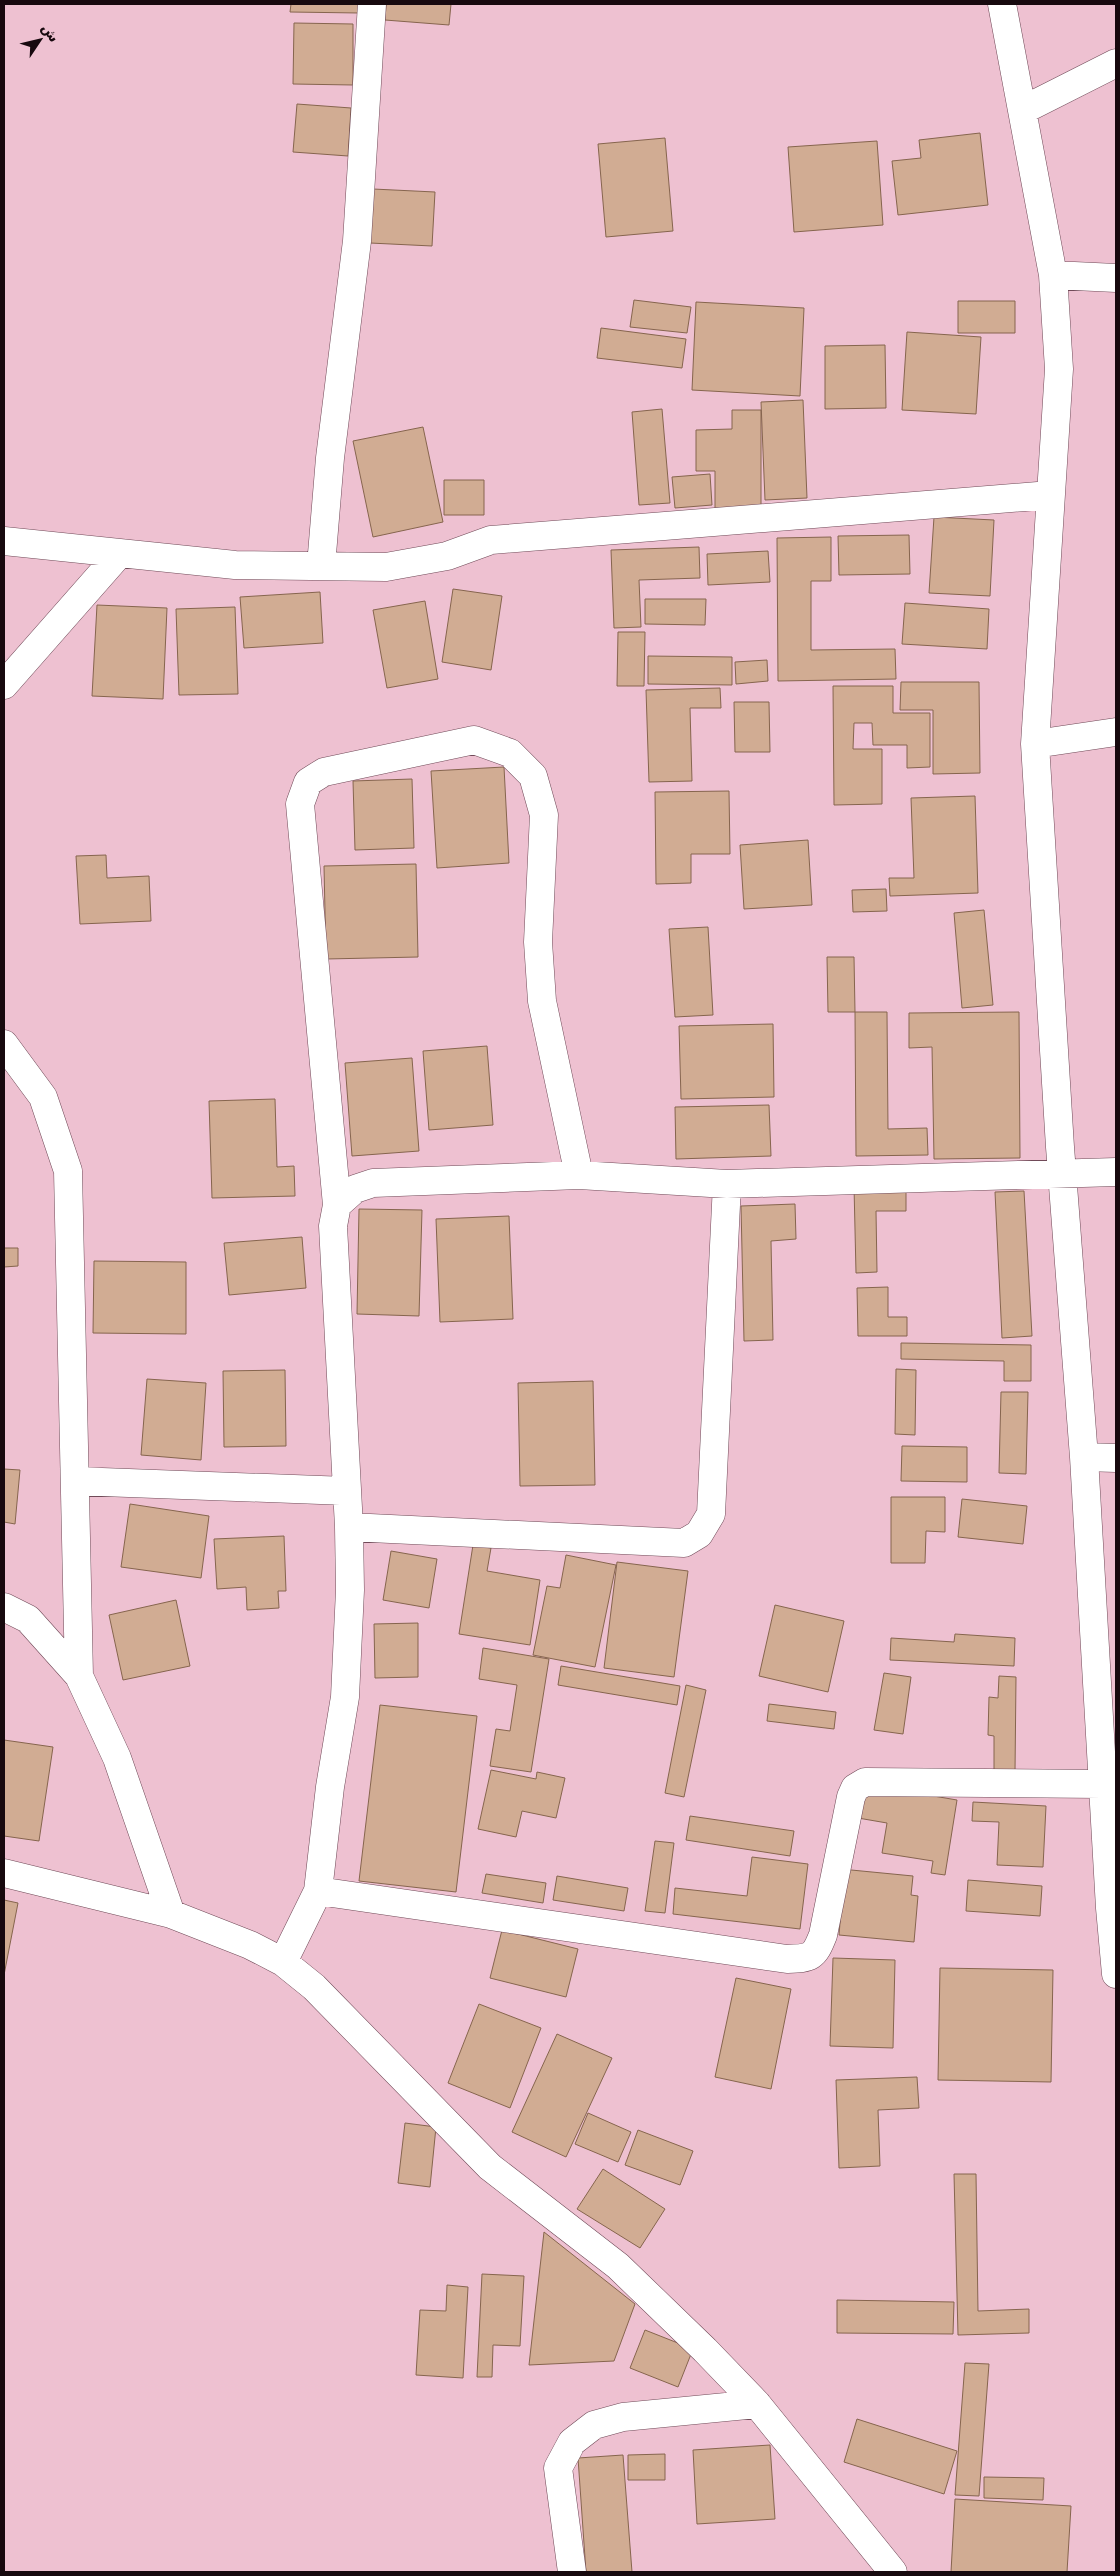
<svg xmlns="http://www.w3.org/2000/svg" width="1120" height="2576" font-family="'DejaVu Sans','Noto Naskh Arabic',sans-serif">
<rect width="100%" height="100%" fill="#eec1d1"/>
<path fill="#d1ac93" stroke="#86654e" d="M291 4H359V13L290 12Z
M386 4H451L449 25 385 20Z
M294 23 353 24V85L293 84Z
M297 104 351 108 348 156 293 152Z
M980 133 988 205 898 215 892 161 921 158 919 140Z
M665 138 673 231 606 237 598 144Z
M877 141 883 225 794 232 788 147Z
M373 189 435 192 432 246 370 243Z
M634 300 691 307 687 333 630 327Z
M958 301H1015V333H958Z
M696 302 804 308 800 396 692 390Z
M601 328 686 339 682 368 597 358Z
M907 332 981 337 976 414 902 410Z
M885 345 886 408 825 409V346Z
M803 400 807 498 765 500 761 402Z
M662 409 670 503 639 505 632 412Z
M732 410H761V508H715V471H696V430L732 429Z
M423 427 443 522 373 537 353 441Z
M710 474 712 505 675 508 672 477Z
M444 480H484V515H444Z
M934 517 994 520 990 596 929 593Z
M909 535 910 574 839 575 838 536Z
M831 537V581H811V650L895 649 896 679 778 681 777 538Z
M699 547 700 578 639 580 641 627 614 628 611 550Z
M768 551 770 582 708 585 707 554Z
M453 589 502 596 491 670 442 662Z
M320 592 323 643 244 648 240 597Z
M645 599H706L705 625 645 624Z
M425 601 438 679 387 688 373 610Z
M905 603 989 609 987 649 902 644Z
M97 605 167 608 163 699 92 696Z
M235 607 238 694 179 695 176 609Z
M618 632H645L644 686H617Z
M648 656 732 657V685L648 684Z
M767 660 768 681 736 684 735 662Z
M901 682H979L980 773 933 774V710H900Z
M833 686H893V713H930V767L907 768V745H873L872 723H854L853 749H882V804L834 805Z
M720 688 721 708H690L692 781 649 782 646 690Z
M734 702H769L770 752H735Z
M504 767 509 863 437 868 431 771Z
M412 779 414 848 355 850 353 781Z
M729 791 730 854H691V883L656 884 655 792Z
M975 796 978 893 890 896 889 878H914L911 798Z
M808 840 812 905 744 909 740 845Z
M106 855 107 878 149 876 151 921 80 924 76 856Z
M416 864 418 957 326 959 324 866Z
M886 889 887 911 853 912 852 890Z
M984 910 993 1005 962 1008 954 913Z
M708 927 713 1015 675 1017 669 929Z
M827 957H854L855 1012H828Z
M855 1012H887L888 1129 927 1128 928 1155 856 1156Z
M1019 1012 1020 1158 934 1159 932 1047 909 1048V1013Z
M773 1024 774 1097 681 1099 679 1026Z
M487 1046 493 1125 429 1130 423 1051Z
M412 1058 419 1151 352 1156 345 1063Z
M275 1099 277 1167 294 1166 295 1196 212 1198 209 1101Z
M769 1105 771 1156 676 1159 675 1107Z
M906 1185V1211H876L877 1272 856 1273 854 1186Z
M1024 1191 1032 1336 1002 1338 995 1192Z
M795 1204 796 1239 771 1241 773 1340 744 1341 741 1206Z
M359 1209 422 1210 419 1316 357 1314Z
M509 1216 513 1319 440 1322 436 1219Z
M302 1237 306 1288 229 1295 224 1243Z
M4 1248H18V1266L4 1267Z
M94 1261 186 1262V1334L93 1333Z
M888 1287V1317H907V1336H858L857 1288Z
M901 1343 1031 1345V1381H1004V1361L901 1359Z
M896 1369 916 1370 915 1435 895 1434Z
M285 1370 286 1446 224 1447 223 1371Z
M147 1379 206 1383 201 1460 141 1455Z
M593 1381 595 1485 520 1486 518 1383Z
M1001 1392H1028L1026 1474 999 1473Z
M902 1446 967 1447V1482L901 1481Z
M4 1469 20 1470 15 1524 4 1522Z
M891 1497H945V1532L926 1531 925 1563H891Z
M962 1499 1027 1506 1023 1544 958 1537Z
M130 1504 209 1516 201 1578 121 1567Z
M284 1536 286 1591H278L279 1608 247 1610 246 1587 217 1589 214 1539Z
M473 1545 491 1548 487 1571 540 1580 530 1645 459 1634Z
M391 1551 437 1559 429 1608 383 1600Z
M566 1555 616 1565 595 1667 533 1655 547 1586 560 1588Z
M617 1562 688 1571 674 1677 604 1668Z
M176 1600 190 1666 123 1680 109 1615Z
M775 1605 844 1621 828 1692 759 1676Z
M418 1623V1677L375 1678 374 1624Z
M955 1634 1015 1638 1014 1666 890 1660 891 1638 954 1642Z
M483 1648 549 1659 531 1772 490 1766 496 1729 510 1731 517 1685 479 1679Z
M561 1666 680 1686 677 1705 558 1685Z
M884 1673 911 1677 903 1734 874 1730Z
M999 1676 1016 1677 1015 1772H994V1736L988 1735 989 1697 998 1698Z
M686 1685 706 1690 684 1797 665 1793Z
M769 1704 836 1712 834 1729 767 1721Z
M380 1705 477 1716 456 1892 359 1881Z
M4 1740 53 1747 39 1841 4 1836Z
M491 1770 536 1779 537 1772 565 1778 556 1818 522 1811 516 1837 478 1829Z
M863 1784 957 1800 945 1875 931 1873 933 1861 882 1853 887 1823 858 1818Z
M973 1802 1046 1806 1043 1867 997 1865 999 1822 972 1821Z
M690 1816 794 1831 790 1856 686 1840Z
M655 1841 674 1843 665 1913 645 1911Z
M752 1857 808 1864 800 1929 673 1914 675 1888 747 1896Z
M841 1869 913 1876 911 1895 918 1896 914 1942 839 1935 842 1899Z
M486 1874 546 1883 543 1903 482 1893Z
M557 1876 628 1888 624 1911 553 1900Z
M968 1880 1042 1886 1040 1916 966 1911Z
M4 1900 18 1903 4 1975Z
M502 1930 578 1949 566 1997 490 1978Z
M833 1958 895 1960 893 2048 830 2046Z
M940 1968 1053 1970 1051 2082 938 2080Z
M736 1978 791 1989 771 2089 715 2077Z
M479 2004 541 2028 510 2108 448 2083Z
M557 2034 612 2058 566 2157 512 2132Z
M917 2077 919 2108 878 2110 880 2166 839 2168 836 2080Z
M588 2113 631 2132 618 2162 575 2144Z
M405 2123 436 2127 430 2187 398 2183Z
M638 2130 693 2151 680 2185 625 2165Z
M603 2169 665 2209 640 2248 577 2209Z
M954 2174H976L978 2311 1029 2309V2333L958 2335Z
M544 2232 635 2304 614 2361 529 2365Z
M482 2274 524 2276 520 2346 493 2345 492 2377H477Z
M447 2285 468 2287 463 2378 416 2375 420 2310 446 2311Z
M837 2300 954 2302 953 2334 837 2333Z
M645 2330 693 2349 678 2387 630 2368Z
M965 2363 989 2364 979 2496 955 2495Z
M857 2419 957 2451 944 2494 844 2462Z
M770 2445 775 2519 697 2524 693 2450Z
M665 2454V2480H628V2455Z
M623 2455 632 2572H586L578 2458Z
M984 2477 1044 2478 1043 2500 984 2498Z
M955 2499 1071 2506 1067 2572H951Z"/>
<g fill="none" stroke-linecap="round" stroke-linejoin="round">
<g stroke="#704a58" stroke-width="29">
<path id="minor" d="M1002 4 1053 275 1059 369 1035 744 1060 1147 1084 1457 1110 1908 1116 1974
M1023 110 1116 63
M1053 275 1116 278
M4 541 235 565 386 567 447 556 491 540 1050 495
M321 566 330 458 357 241 372 4
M4 685 120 553
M1035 744 1116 732
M4 1044 43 1097 68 1171 79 1676
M337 1205 300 804 308 782 324 772 474 740 510 753 533 776 544 815 538 942 542 1001 579 1175
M1084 1457 1116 1458
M75 1481 347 1491
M349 1527 684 1543 699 1534 711 1514 727 1184
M4 1607 28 1619 79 1676 117 1758 171 1914
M4 1873 171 1914 250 1945 283 1962 314 1987 490 2167 618 2266 705 2350 757 2404 893 2572
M318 1891 787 1959C811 1958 814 1958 823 1935L851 1797 855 1788 865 1782 1102 1784
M283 1962 318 1891 330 1787 345 1697 350 1590 349 1527 333 1226 337 1205 355 1189 373 1183 579 1175 727 1184 1116 1172
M572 2572 558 2468 572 2442 594 2425 623 2417 757 2404"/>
</g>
<use href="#minor" stroke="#fff" stroke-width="28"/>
</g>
<rect width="1120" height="2576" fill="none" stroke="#17090e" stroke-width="10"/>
<g transform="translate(40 40) rotate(55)" stroke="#eec1d1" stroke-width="4" paint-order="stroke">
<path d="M0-4L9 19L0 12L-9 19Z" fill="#17090e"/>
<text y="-8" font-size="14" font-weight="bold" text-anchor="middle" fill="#17090e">ش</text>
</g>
</svg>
